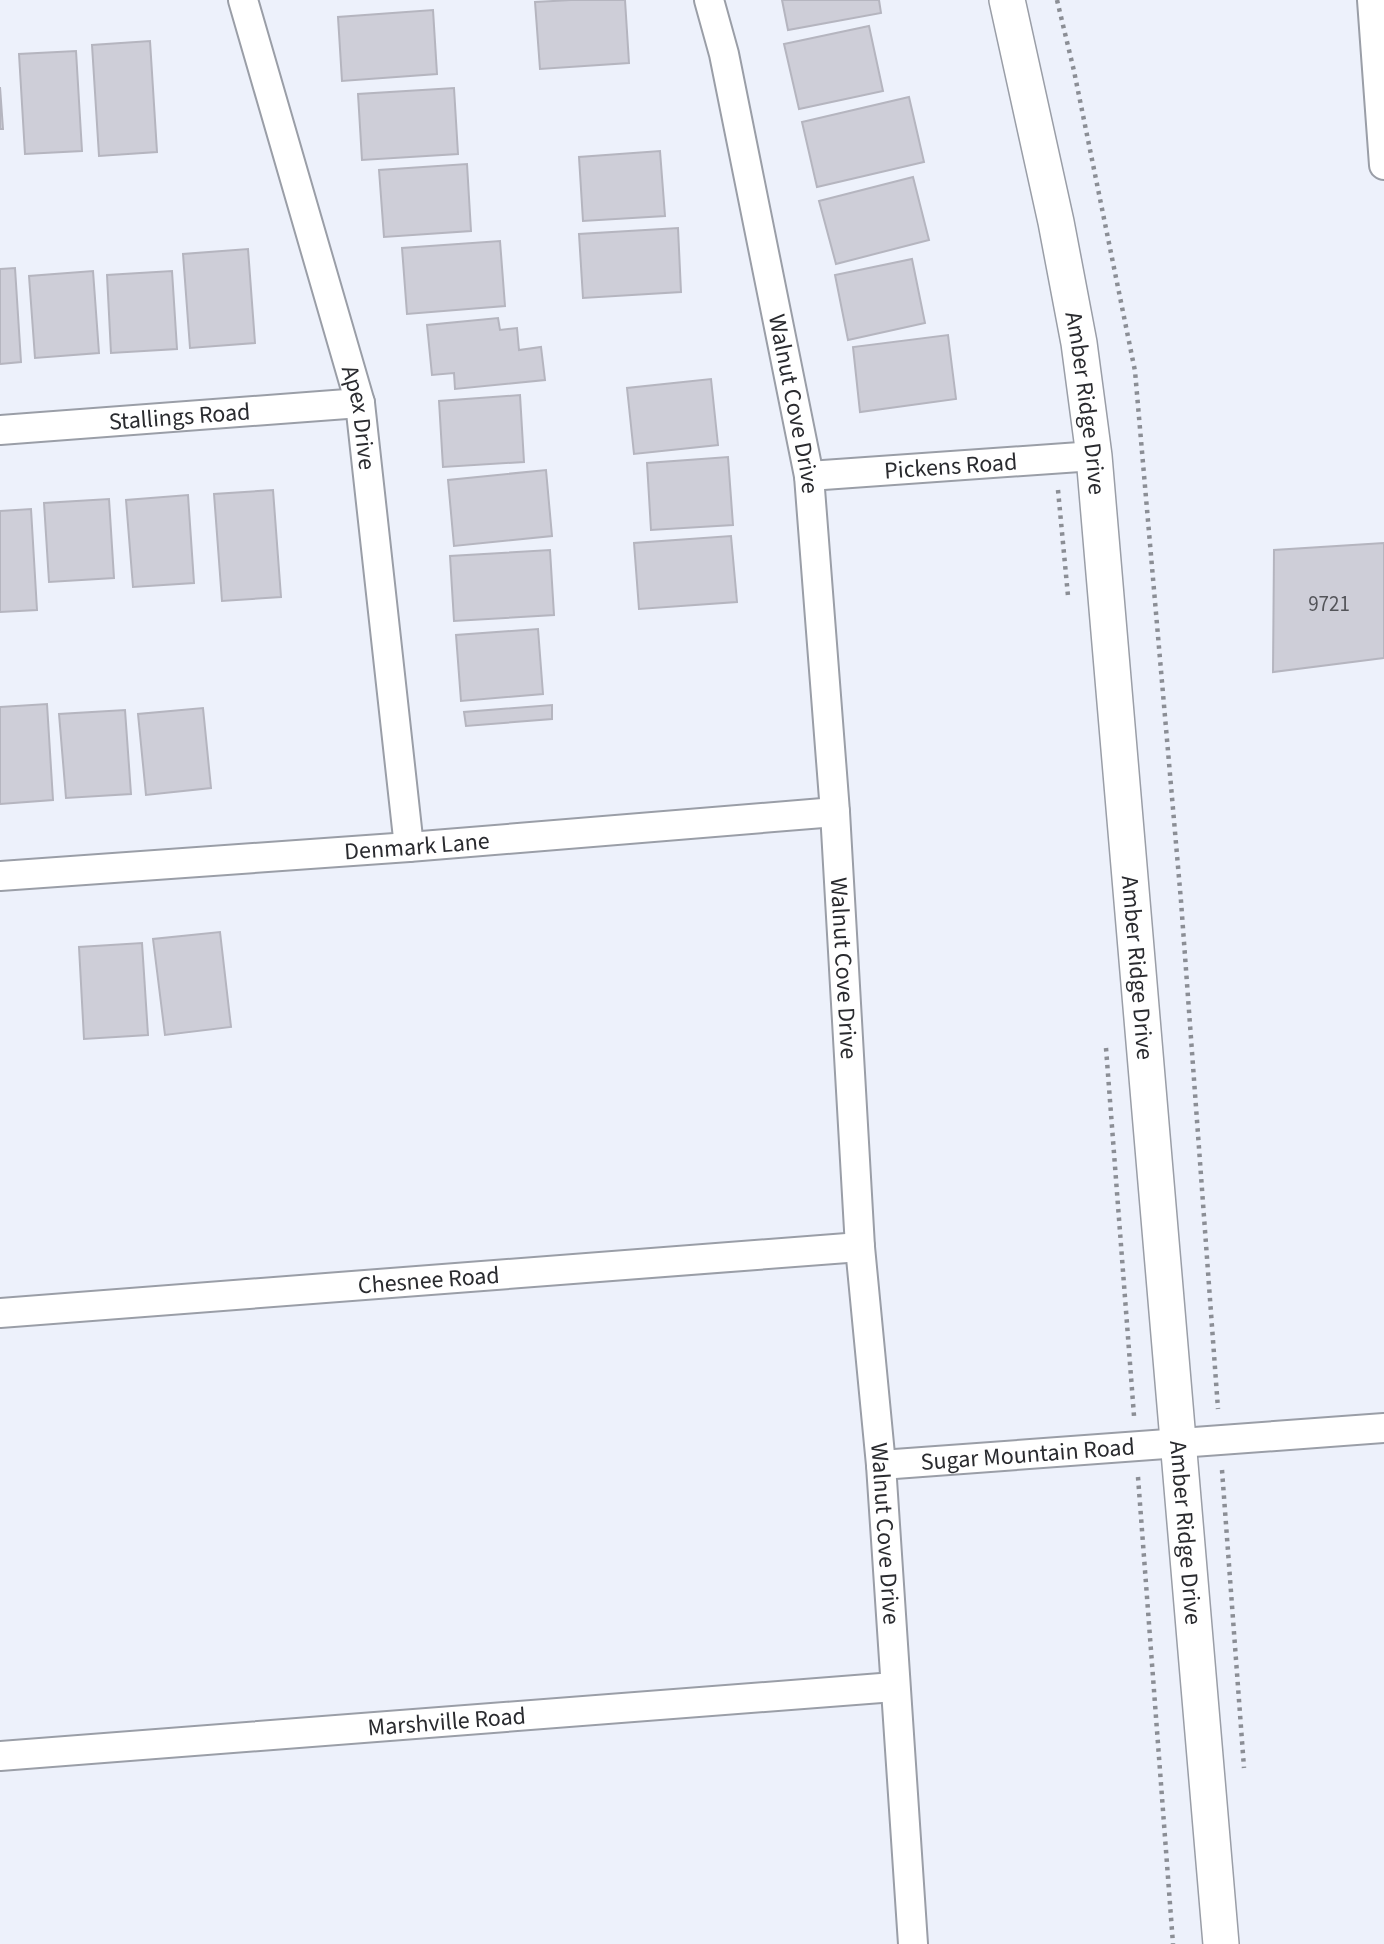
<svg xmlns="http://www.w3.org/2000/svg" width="1384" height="1944" font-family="'Source Sans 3',sans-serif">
<rect width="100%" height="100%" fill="#edf1fb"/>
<path fill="#ceced8" stroke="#b5b5bf" stroke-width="2" d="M571 0H625L629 63 540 69 535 2Z
M782 0H879L881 13 788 30Z
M433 10 437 74 342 81 338 17Z
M869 26 883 91 799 109 784 44Z
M150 41 157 152 99 156 92 45Z
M76 51 82 151 25 154 19 54Z
M0 87 3 129H0Z
M454 88 458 154 362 160 358 94Z
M909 97 924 162 817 187 802 122Z
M660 151 665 216 583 221 579 157Z
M467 164 471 231 384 237 379 170Z
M913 177 929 240 836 264 819 201Z
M678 228 681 292 583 298 579 234Z
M500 241 505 306 407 314 402 248Z
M248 249 255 343 190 348 183 254Z
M912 259 925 323 848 340 835 275Z
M15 268 21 362 0 364V269Z
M93 271 99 353 35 358 29 276Z
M172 271 177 349 111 353 107 275Z
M498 318 500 330 517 328 519 350 541 347 545 380 455 389 454 373 432 375 427 325Z
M948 335 956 399 860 412 853 347Z
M711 379 718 445 634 454 627 388Z
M520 395 524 462 443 467 439 401Z
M728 457 733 525 651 530 647 463Z
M546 470 552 536 454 546 448 480Z
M273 490 281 597 222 601 214 494Z
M188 495 194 583 133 587 126 500Z
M109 499 114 578 49 582 44 503Z
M31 509 37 610 0 612V511Z
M731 536 737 602 639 609 634 543Z
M1384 543V658L1273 672 1274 550Z
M550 550 554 615 454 621 450 556Z
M538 629 543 694 461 701 456 635Z
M47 704 53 800 0 804V707Z
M552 705V719L466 726 464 712Z
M203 708 211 788 146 795 138 714Z
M125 710 131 794 66 798 59 714Z
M220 932 231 1027 165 1035 153 939Z
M142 943 148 1035 84 1039 79 947Z"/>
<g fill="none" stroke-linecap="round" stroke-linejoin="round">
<g stroke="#9a9ea7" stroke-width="32">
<g id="minor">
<path id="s1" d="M243 0 360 403 409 847"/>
<path id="s2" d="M709 0 724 54 809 476 835 812 860 1247 881 1465 913 1944"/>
<path d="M1372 0 1384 165"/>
<path id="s3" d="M0 430 360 403"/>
<path id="s4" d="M809 476 1094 456"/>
<path id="s5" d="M0 876 409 847 835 812"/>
<path id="s6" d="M0 1313 860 1247"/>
<path id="s7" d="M881 1465 1384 1428"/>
<path id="s8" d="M0 1756 894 1687"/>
</g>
</g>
<g stroke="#9a9ea7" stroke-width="38">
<g id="tertiary">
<path id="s9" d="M1007 0 1056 222 1079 343 1094 456 1221 1944"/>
</g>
</g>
<path stroke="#8b8e95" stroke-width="4.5" stroke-dasharray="3.5 5" stroke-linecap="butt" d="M1057 0 1074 71 1135 371 1181 901 1218 1409
M1058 490 1068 596
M1106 1048 1134 1416
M1222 1470 1244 1768
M1138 1477 1173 1944"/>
<use href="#minor" stroke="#fff" stroke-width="28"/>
<use href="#tertiary" stroke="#fff" stroke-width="35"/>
</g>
<g text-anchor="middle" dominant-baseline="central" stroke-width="5" stroke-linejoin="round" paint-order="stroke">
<g font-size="21" fill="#535459">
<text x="1329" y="604">9721</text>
</g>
<g font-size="24" fill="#2a2b2f" stroke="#fff">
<text stroke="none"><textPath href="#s2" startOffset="413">Walnut Cove Drive</textPath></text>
<text stroke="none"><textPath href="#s9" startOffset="411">Amber Ridge Drive</textPath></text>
<text stroke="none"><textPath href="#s3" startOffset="180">Stallings Road</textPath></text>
<text stroke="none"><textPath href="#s1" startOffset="434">Apex Drive</textPath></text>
<text stroke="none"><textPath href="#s4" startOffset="142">Pickens Road</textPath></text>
<text stroke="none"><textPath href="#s5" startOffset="418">Denmark Lane</textPath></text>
<text stroke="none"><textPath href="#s2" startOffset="980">Walnut Cove Drive</textPath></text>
<text stroke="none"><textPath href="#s9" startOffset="978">Amber Ridge Drive</textPath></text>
<text stroke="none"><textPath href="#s6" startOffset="430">Chesnee Road</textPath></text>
<text stroke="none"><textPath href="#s7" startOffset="147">Sugar Mountain Road</textPath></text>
<text stroke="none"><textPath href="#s2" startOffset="1547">Walnut Cove Drive</textPath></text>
<text stroke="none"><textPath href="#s9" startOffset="1545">Amber Ridge Drive</textPath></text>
<text stroke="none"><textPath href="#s8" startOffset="448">Marshville Road</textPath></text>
</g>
</g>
</svg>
